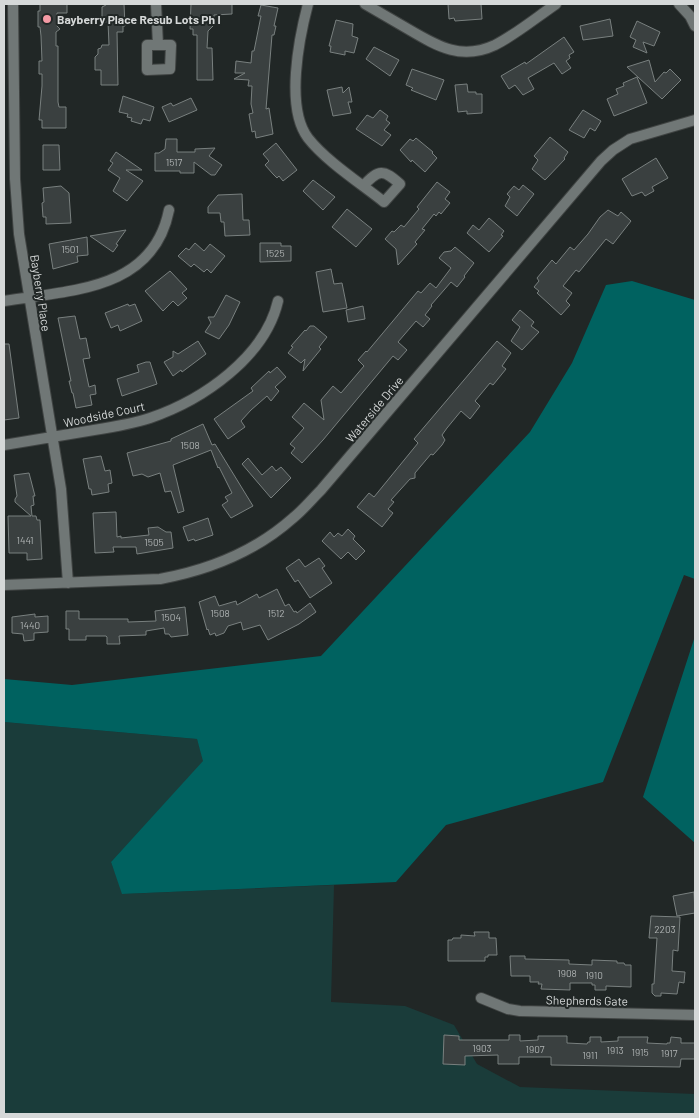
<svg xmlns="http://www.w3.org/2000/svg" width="699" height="1118" font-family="Barlow,sans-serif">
<rect width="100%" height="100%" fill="#212726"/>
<path fill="#1a3c3a" d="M4 722 197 739 204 761 111 862 123 894 334 885 331 1002 405 1006 454 1025 477 1064 520 1087 695 1094V1114H4Z"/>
<path fill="#006260" d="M632 281 695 300V579L684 575 603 782 446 825 396 882 122 894 111 862 203 761 197 739 4 722V679L72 685 321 656 530 432 572 363 606 285Z
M695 636V843L643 797Z"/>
<path fill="#3a4040" stroke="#79807f" d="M40 4H67V13H57V26L60 29 56 32V46H58V102L59 107H66V128H42V120H39L42 86V74H39V61H42L41 36 40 27H38V11H40Z
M106 4H124L125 26H123V32H117L118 85H101V70H95V57L98 54V49L101 48 102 45H109L108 22H102V7L106 5Z
M191 4H232V14L214 15V25L208 31 207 48H212L213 80H197V35H193V29H190Z
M448 4H481L482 19 455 21 454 18 449 19Z
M261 5 278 8 274 26H276L274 35H272L266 109 269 108 273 134 256 138 255 131 252 132 249 114 253 113 251 104 252 86H248L249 80 234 79 245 73H235L236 61 251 63 252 51H254L261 16H258Z
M610 19 613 36 583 40 580 26Z
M336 20 353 24 352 36 358 38 354 53 345 51V55L330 52 331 46H329Z
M637 21 660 32 654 46 643 42 647 53 633 47 636 40 630 37Z
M564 37 574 52 569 55 570 58 566 61 571 68 562 74 554 63 528 78 534 89 523 95 515 85 509 89 501 76 525 62 526 64Z
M374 47 399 60 390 76 366 59Z
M649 60 655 82 664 72 666 73 670 69 681 80 662 99 627 67Z
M412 69 444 80 436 100 411 90 413 88 406 85Z
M637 77 647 103 614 116 607 99 618 94 616 89 624 86 623 83Z
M467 84 468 92H476V94H482V113L467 114V111L458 112 455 85Z
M342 87 343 93 349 87 352 102H348L351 113 333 116 327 90Z
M123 96 154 107 150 121 143 119 141 124 131 121 132 118 127 117 128 114 119 112Z
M191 98 197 110 169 122 162 107 171 103 173 106Z
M380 110 388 116 386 120 390 123 384 130 391 135 382 146 356 129 367 115 373 118Z
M583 110 601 121 595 131 590 128 584 138 569 130Z
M550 137 568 152 564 158 565 159 545 180 532 169 538 160 534 156Z
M416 138 433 152 432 153 437 158 425 172 412 160 411 162 400 150 410 139 413 141Z
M166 139H177V152H195V149L215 148 209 156 222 165 215 175H211L194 162V173H180V171H155V153H159L165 149Z
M276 143 297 170 283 181 279 176 277 178 273 174 265 165 269 161 263 154Z
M43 145H59L60 170H43Z
M116 152 142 170H126L143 181 127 201 113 191 120 178 108 170 113 163 110 161Z
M656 158 668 178 652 187 654 191 645 196 642 192 632 196 622 179Z
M313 180 335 197 323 210 303 191Z
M437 182 450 192 445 199 450 203 441 214 439 212 436 216 434 214 422 229 425 230 415 242 417 244 398 265 396 249 385 239 392 231 394 232 401 225 404 227 419 209 417 207Z
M523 185 534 194 517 216 505 206 510 197 507 194 514 186 519 190Z
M61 186 69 193 71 223 46 224V217H43L42 203 44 202 43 188Z
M242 194 243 220H249L250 235 225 236 224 222H221L220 213H208V207L218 195Z
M347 209 372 229 356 247 332 227Z
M608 210 618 216 621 212 631 221 613 244 606 239 579 272 576 270 563 286 572 293 566 301 570 305 561 315 537 293 539 291 534 287 539 281 537 278 552 260 556 264 570 247 574 250 588 234 600 217Z
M489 218 504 231 501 235 503 236 489 252 467 233 473 225 479 230Z
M126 230 116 244 118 245 113 252 90 236Z
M87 237 88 255 77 256 78 262 53 269 49 244Z
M195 243 204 251 210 244 225 256 211 273 207 269 204 272 194 264 191 267 178 256 186 248 189 250Z
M260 243H281V246H291V261L260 262Z
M455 247 474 263 464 276 465 277 457 287 451 282 431 305 432 306 425 315 430 319 423 327 416 321 398 342 407 350 398 360 393 356 323 440 302 463 291 453 295 448 290 444 304 428 292 417 304 403 324 420 321 400 333 386 341 393 364 366 358 360 366 351 367 352 418 291 421 293 430 283 436 288 451 268 439 258 444 252 451 251Z
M331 269 334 284 342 283 347 308 323 312 316 272Z
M170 271 187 289 182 293 187 298 178 306 173 301 163 311 145 291Z
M226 295 240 302 229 325 219 339 205 332 211 323 208 317H214Z
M128 304 129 306 135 304 142 321 120 331 118 325 111 328 105 313Z
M363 306 365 319 348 322 346 310Z
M520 310 534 322 531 326 539 332 522 350 511 341 520 327 512 320Z
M75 316 80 339 86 338 90 358 83 359 89 387 95 385 96 394 90 395 92 405 76 408 73 393H72L69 381H71L58 318Z
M310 326H314L327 337 319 347 321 349 303 371 305 359 301 363 288 353 293 347 291 346 305 330 306 331Z
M198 341 206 354 182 372 181 370 173 376 164 362 173 357V351L178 354Z
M497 341 511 353 502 366 506 369 493 385 490 383 475 401 480 406 470 419 461 411 447 428 442 435 445 440 442 445 433 455 431 454 415 473V478L410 479 391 500 394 502 388 509 393 513 382 527 357 507 369 493 374 497 418 443 414 439Z
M4 344H9L19 418 4 420Z
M146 362H150L157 384 122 396 117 379 139 372 137 365Z
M277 367 286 377 275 387 279 391 271 401 267 396 251 410 241 421 245 427 228 439 214 419 253 391 251 388 269 371 270 373Z
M203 424 212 445 215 444 253 506 231 518 222 505 228 501 225 497 232 493 219 467 218 468 211 450 173 465 184 511 178 513 171 491 165 492 160 473 148 477 142 474 133 476 127 453 171 441V439Z
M101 456 105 471 110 470 112 483 108 484 109 492 92 495 91 489H89L83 459Z
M248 458 262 475 272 466 276 471 281 467 291 478 271 498 242 464Z
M29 473 35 496H33L34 505 31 506 32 516H36L37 520H40L42 559 27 560V553H9L8 516H31L15 502V499L17 496 14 475Z
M116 512 117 537 121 536V538L149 535 148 528 158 527 166 532H171L173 548 137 554 136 547H113L114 552 95 553 93 513Z
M208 518 213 535 195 541 194 539 188 541 183 527Z
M348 529 355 536 353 539 365 551 356 560 348 552 341 559 322 541 330 532 334 537 338 533 342 536Z
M319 558 325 566 322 568 332 583 310 598 298 580 295 582 286 568 299 559 305 567Z
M277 589 285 606 289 604 294 612 296 611 297 613 310 603 316 612 299 624 268 640 260 625 243 630 241 622 228 626 224 633 216 636 215 633 210 635 208 629 207 630 199 602 215 596 219 606 236 601 237 605 257 594 259 598Z
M185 607 188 635 171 637 169 634H165L164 628 146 631V635L119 636 120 644H107V637L106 636H86V640H69V629H66V611H79V619H128V622L156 621 155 611Z
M35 614V617L48 616V632L34 633V640L24 641 23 634 12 633V617Z
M694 892 695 913 677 916 673 896Z
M651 916 680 917 678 951 673 950 672 971 685 972 684 983 679 982 677 994 661 993V996H655L652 993V984H654L657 938H649Z
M474 932H489V938H496L497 955H488V957H485V961H448V940H452L453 938H461V935L475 936Z
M510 956H525V959L569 960V964L592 965V960L617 961V963H624L625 965H631V987L606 986V990H595V985H592V983H570V990L541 989 542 984H538L539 982H530V976H511Z
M444 1035 459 1036V1040H509V1035H520V1041L538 1040V1036H567V1043L587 1044 588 1042H590V1037H601V1042L618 1041V1037H648L647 1043 667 1044V1043H670L671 1037 681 1038V1043H695V1059H681L680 1067 551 1065V1057H519V1064H498V1055L465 1056V1065L443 1064Z"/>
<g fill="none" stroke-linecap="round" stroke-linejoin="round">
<g stroke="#404443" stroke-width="12">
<path id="street" d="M13 4 15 179 19 234 61 489 68 583
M156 4 158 45
M308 4C299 38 285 108 308 138 326 161 360 183 384 202L400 184C383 169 379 169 363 186
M365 4C379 12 394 21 408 29 437 46 461 61 495 45 515 35 537 17 556 4
M679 4 690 16 695 26
M147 45H171L170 69 147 70Z
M4 301C70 290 153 291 169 210
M4 445C34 440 64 435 94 430 113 427 132 424 150 418 203 400 265 357 278 301
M4 585 160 579C209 570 256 551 293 518 303 510 312 499 321 490L601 161 613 150 630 139 695 120
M481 998 508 1009 520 1011 695 1015"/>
</g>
<use href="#street" stroke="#707776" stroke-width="10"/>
</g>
<circle fill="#f49aa5" stroke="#212726" stroke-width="2" cx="47" cy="19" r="5"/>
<g text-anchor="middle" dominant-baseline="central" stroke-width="4" stroke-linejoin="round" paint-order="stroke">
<g font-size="10" fill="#aeb2b2">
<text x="174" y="162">1517</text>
<text x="70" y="249">1501</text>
<text x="275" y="253">1525</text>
<text x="190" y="445">1508</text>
<text x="25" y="540">1441</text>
<text x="154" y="542">1505</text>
<text x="220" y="613">1508</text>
<text x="276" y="613">1512</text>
<text x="171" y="617">1504</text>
<text x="30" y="625">1440</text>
<text x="665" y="929">2203</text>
<text x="567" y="973">1908</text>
<text x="594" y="975">1910</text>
<text x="482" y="1048">1903</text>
<text x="535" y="1049">1907</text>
<text x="615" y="1050">1913</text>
<text x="640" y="1052">1915</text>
<text x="669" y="1053">1917</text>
<text x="590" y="1055">1911</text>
</g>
<g font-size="12" font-weight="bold" fill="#d5d8d8" stroke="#212726" text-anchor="start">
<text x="57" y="19">Bayberry Place Resub Lots Ph I</text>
</g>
<g font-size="12" fill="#d5d8d8" stroke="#212726">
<text transform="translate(41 293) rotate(81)">Bayberry Place</text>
<text transform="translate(374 409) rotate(-50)">Waterside Drive</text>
<text transform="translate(104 414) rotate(-12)">Woodside Court</text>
<text transform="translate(587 1000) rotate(1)">Shepherds Gate</text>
</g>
</g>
<rect width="699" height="1118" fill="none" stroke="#d5d8d8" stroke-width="10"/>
</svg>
